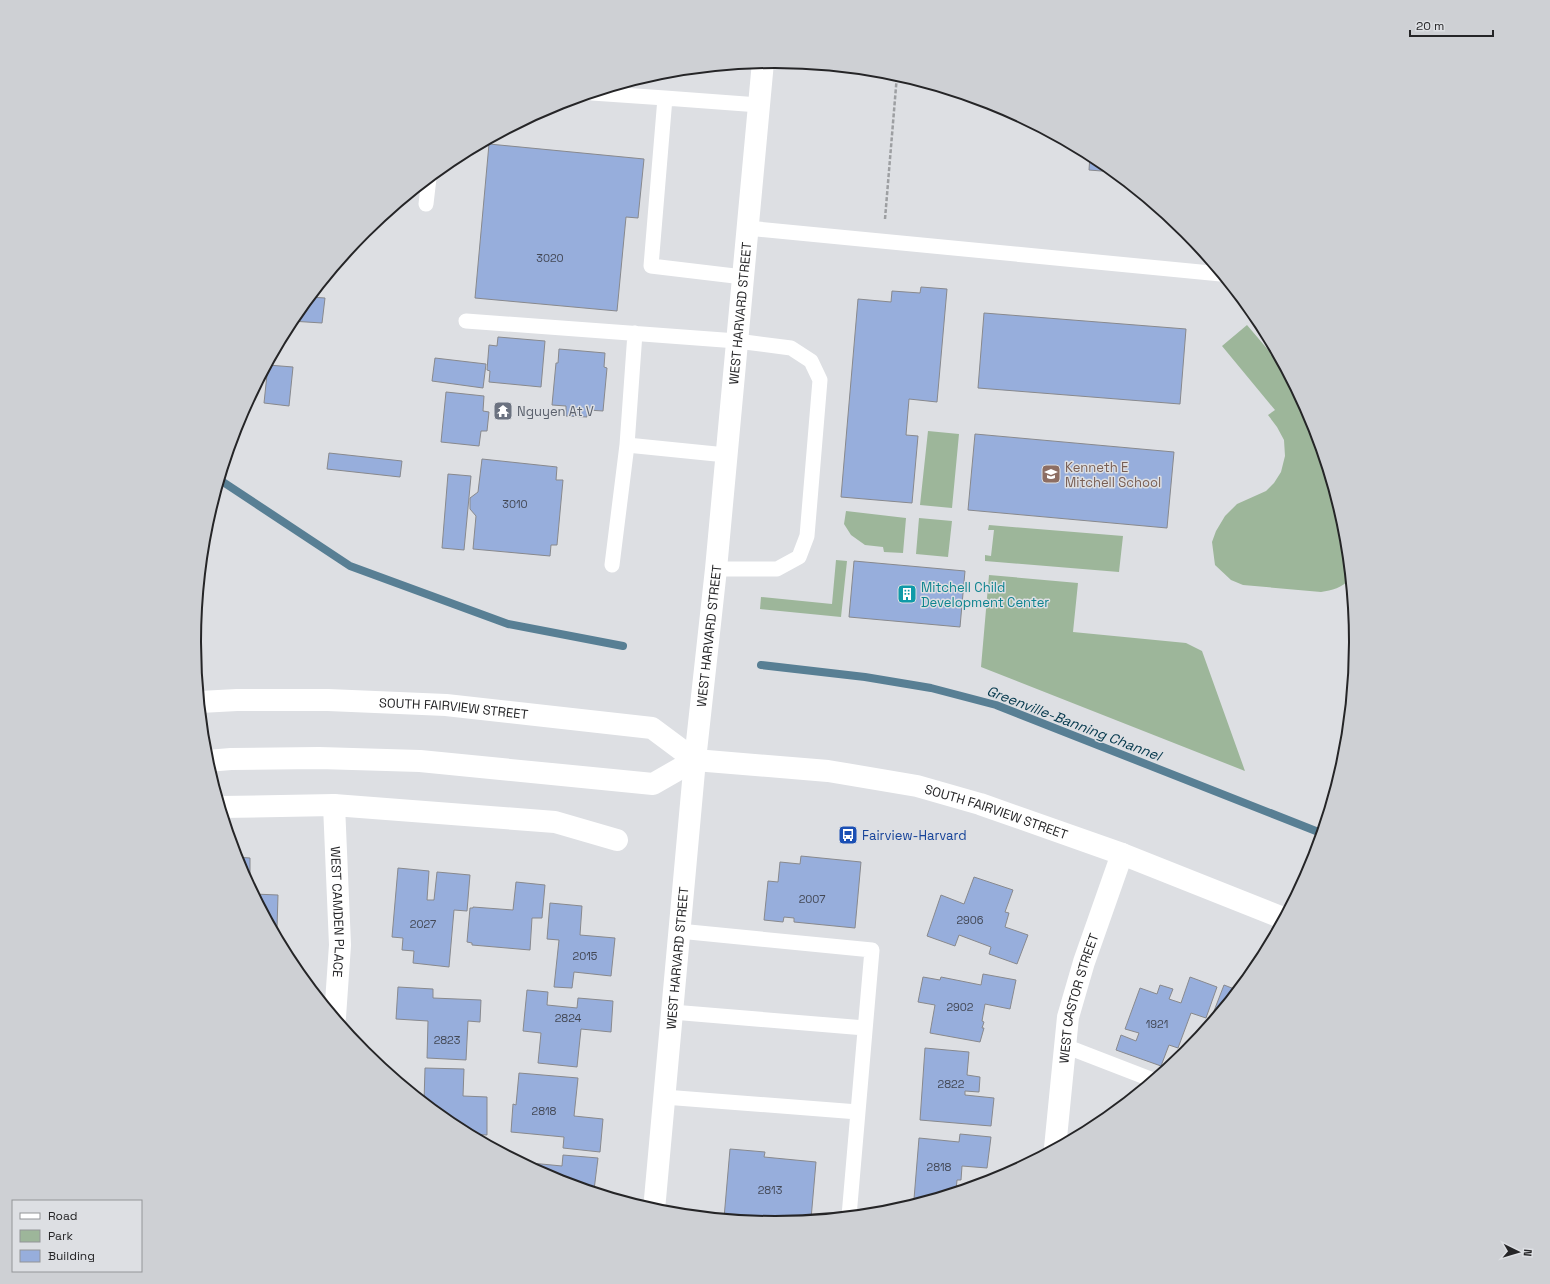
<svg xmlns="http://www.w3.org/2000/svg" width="1550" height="1284" font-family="'Space Grotesk',sans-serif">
<rect width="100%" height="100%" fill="#dddfe3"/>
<path fill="#9db69a" d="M1247 325 1286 371 1312 420 1345 529 1350 579C1342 588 1332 590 1321 592L1243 585 1231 580 1215 565 1212 542 1216 531 1225 516 1237 504 1266 491 1274 483 1281 472 1285 456 1284 440 1277 427 1268 415 1275 410 1222 346Z
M928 431 959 434 952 508 920 505Z
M846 511 906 518 903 553 884 552 883 547 865 545 851 535 844 524Z
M919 518 952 521 948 557 916 554Z
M989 525 1123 536 1119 572 985 561V555L991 556 994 530H988Z
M836 560 847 561 841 617 760 609 761 597 832 604Z
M989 575 1078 583 1073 632 1186 643 1202 651 1245 771 981 667Z"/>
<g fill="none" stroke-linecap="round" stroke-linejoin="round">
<path stroke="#587f94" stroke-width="8" d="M220 480 350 566 508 624 623 646
M761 665 865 677 931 688 996 705 1321 833"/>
</g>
<path fill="#97aedc" stroke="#88898d" d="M489 144 644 159 638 218 626 217 617 311 475 298Z
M1090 155 1098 159 1114 172 1089 170Z
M921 287 947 289 937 402 909 399 906 435 918 436 912 503 841 497 858 299 891 302 892 291 920 293Z
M310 297 325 298 322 323 291 321Z
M984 313 1186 329 1180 404 978 388Z
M498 337 545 341 541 387 489 382 490 371 487 370 489 345 497 346Z
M559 349 605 353 604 367 607 368 603 411 588 410 587 417 566 416V406L552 405 556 363H558Z
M435 358 486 364 483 388 432 381Z
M268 365 293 367 289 406 264 403Z
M446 392 484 396 483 411 489 412 487 431H481L479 446 441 442Z
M975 434 1174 452 1167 528 968 510Z
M329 453 402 461 400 477 327 469Z
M482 459 557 467 556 480H563L557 545H551L550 556 473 549 476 516 470 509V498L478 492Z
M448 474 471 476 464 550 442 548Z
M854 561 965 571 960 627 849 617Z
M801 856 861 862 855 928 794 922V918L784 917 783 922 764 920 768 881 778 882 780 862 800 864Z
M236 857 250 858V885L238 864Z
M398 868 429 871 427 900H434L437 872 470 875 467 911 454 910 449 967 413 963 414 951 402 950 403 938 392 937Z
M974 877 1013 890 1005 912 1009 913 1005 927 1028 935 1017 964 989 954 991 947 959 935 955 946 927 936 941 895 964 904Z
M516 882 545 885 542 918H532L530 950 472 945V943L467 942 470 908H473V907L513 910Z
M254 894 278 895 277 928H272Z
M550 903 582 906 580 935 615 938 611 976 574 972 572 988 554 987 559 940 547 939Z
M983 974 1016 980 1010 1009 985 1004 982 1021 984 1022 982 1028H984L980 1042 930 1033 935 1005 918 1002 923 977 940 980 941 977 981 985Z
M1190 977 1217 987 1206 1018 1191 1013 1178 1048 1169 1045 1161 1066 1116 1050 1121 1035 1136 1041 1139 1033 1125 1029 1140 988 1157 994 1160 985 1173 989 1169 999 1181 1003Z
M1224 985 1237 990 1209 1024Z
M398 987 433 989V998L481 1000 480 1022 468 1021 466 1060 427 1058 428 1021 396 1019Z
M527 990 548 992 547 1005 577 1008 578 998 613 1001 611 1032 581 1029 577 1067 538 1063 541 1033 523 1031Z
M925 1048 969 1052 967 1075 980 1077 979 1092 965 1091V1095L994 1098 991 1126 920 1120Z
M425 1068 464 1069 463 1096 487 1097V1135L470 1134 452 1125 424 1102Z
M519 1073 578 1078 574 1116 603 1119 600 1152 563 1148 564 1137 511 1132 513 1104 516 1105Z
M960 1134 991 1137 987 1168 962 1166 961 1180H957L956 1191 926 1200 914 1199 919 1138 959 1142Z
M730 1149 765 1152 764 1157 816 1162 811 1219 775 1223 724 1218Z
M563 1155 598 1158 594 1190 552 1179 525 1164 531 1165V1163L562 1166Z"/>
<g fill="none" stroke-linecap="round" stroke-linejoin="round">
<path stroke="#9d9fa2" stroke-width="2.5" stroke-dasharray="4 2" stroke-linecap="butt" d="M885 219 897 75"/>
<path stroke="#fff" stroke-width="15" d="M592 93 665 98
M426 204 429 178
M747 228 1221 274
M743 277 651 266 665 98 759 105
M466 321 737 341 791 348 811 361 820 380 807 536 799 557 777 569H716
M635 333 627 445 726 455
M612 565 627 445
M679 931 872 950 849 1216
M672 1012 865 1028
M1065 1046 1153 1080
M664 1097 858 1112"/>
<g stroke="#fff" stroke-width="22">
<path id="s1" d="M334 805 340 945 335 1017"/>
<path d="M221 807 334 805 555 822 617 840"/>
<path id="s2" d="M1055 1148 1068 1017 1084 962 1122 854"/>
<path id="s3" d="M654 1210 695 760"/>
</g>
<g stroke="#fff" stroke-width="22">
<path id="s4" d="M200 702 237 700H328L446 705 652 728 695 760 828 771 917 786 980 804 1122 854 1283 918"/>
<path id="s5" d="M695 760 716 569 763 62"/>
<path d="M207 761 231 759 319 758 420 761 653 784 695 760"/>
</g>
</g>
<defs>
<g id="temple-square" transform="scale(1)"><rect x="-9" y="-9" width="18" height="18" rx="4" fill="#6b7280" stroke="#dddfe3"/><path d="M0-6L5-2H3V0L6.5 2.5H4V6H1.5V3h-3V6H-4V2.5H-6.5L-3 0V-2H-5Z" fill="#fff"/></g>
<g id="school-square" transform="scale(1)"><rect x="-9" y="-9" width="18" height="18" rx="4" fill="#8d6e63" stroke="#dddfe3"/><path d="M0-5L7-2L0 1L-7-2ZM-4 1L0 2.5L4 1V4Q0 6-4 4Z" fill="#fff"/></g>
<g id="building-square" transform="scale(1)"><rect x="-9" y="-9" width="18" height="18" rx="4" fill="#0f9aa8" stroke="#dddfe3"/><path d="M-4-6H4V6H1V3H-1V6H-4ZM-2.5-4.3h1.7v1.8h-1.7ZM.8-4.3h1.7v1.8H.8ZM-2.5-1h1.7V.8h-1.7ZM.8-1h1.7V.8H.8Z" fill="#fff"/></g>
<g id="bus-square" transform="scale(1)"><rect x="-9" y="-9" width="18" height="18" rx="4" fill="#1a4fb4" stroke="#dddfe3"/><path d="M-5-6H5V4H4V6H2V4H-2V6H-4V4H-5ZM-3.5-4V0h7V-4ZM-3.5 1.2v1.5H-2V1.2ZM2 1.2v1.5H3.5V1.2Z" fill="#fff"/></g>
</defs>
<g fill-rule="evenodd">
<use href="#temple-square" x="503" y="411"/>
<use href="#school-square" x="1051" y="474"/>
<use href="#building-square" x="907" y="594"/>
<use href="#bus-square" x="848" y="835"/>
</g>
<g text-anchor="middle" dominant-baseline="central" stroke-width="3" stroke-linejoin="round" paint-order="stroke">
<g font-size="11" fill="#424754">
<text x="550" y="258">3020</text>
<text x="515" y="504">3010</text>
<text x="812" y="899">2007</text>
<text x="970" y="920">2906</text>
<text x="423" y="924">2027</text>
<text x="585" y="956">2015</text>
<text x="960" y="1007">2902</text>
<text x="568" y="1018">2824</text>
<text x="1157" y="1024">1921</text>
<text x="447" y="1040">2823</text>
<text x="951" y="1084">2822</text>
<text x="544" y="1111">2818</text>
<text x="939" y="1167">2818</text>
<text x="770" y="1190">2813</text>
</g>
<g font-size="13" fill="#252527" stroke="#dddfe3">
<text stroke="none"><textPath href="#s5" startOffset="449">WEST HARVARD STREET</textPath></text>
<text stroke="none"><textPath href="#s5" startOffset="125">WEST HARVARD STREET</textPath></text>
<text stroke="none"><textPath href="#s4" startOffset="254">SOUTH FAIRVIEW STREET</textPath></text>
<text stroke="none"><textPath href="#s4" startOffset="814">SOUTH FAIRVIEW STREET</textPath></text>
<text stroke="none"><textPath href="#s1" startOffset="107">WEST CAMDEN PLACE</textPath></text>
<text stroke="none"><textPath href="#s3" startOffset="253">WEST HARVARD STREET</textPath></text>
<text stroke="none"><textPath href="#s2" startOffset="152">WEST CASTOR STREET</textPath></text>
</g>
<g font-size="13" fill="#5b616d" stroke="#dddfe3" text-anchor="start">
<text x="517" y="411">Nguyen At V</text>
</g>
<g font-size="13" fill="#785e54" stroke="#dddfe3" text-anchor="start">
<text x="1065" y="467">Kenneth E<tspan x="1065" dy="15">Mitchell School</tspan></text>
</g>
<g font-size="13" fill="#0d838f" stroke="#dddfe3" text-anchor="start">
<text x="921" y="587">Mitchell Child<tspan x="921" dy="15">Development Center</tspan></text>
</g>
<g font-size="13" fill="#164399" stroke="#dddfe3" text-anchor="start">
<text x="862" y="835">Fairview-Harvard</text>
</g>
<g font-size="14" font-style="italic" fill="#03374b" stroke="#dddfe3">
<text transform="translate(1074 723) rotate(21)">Greenville-Banning Channel</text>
</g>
</g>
<path d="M0 0H1550V1284H0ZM201 642a574 574 0 1 1 1148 0a574 574 0 1 1-1148 0Z" fill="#ced0d4" fill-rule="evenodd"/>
<path fill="none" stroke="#252527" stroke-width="2" d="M201 642a574 574 0 1 1 1148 0a574 574 0 1 1-1148 0Z"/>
<rect x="12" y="1200" width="130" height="72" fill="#dddfe3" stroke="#939598"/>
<rect x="20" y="1213" width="20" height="6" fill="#ffffff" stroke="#939598"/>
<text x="48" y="1220" font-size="12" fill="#252527">Road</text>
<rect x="20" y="1230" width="20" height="12" fill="#9db69a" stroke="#939598"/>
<text x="48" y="1240" font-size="12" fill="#252527">Park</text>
<rect x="20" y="1250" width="20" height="12" fill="#97aedc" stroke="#939598"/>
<text x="48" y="1260" font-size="12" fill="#252527">Building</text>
<g transform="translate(1518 1252) rotate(95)" stroke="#dddfe3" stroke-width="3" paint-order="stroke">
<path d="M0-3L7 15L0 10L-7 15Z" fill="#252527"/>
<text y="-6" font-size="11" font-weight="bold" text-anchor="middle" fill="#252527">N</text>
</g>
<path d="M1410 30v6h83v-6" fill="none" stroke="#252527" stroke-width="2"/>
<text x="1416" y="30" font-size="12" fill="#252527" stroke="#dddfe3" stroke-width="3" paint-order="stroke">20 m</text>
</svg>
